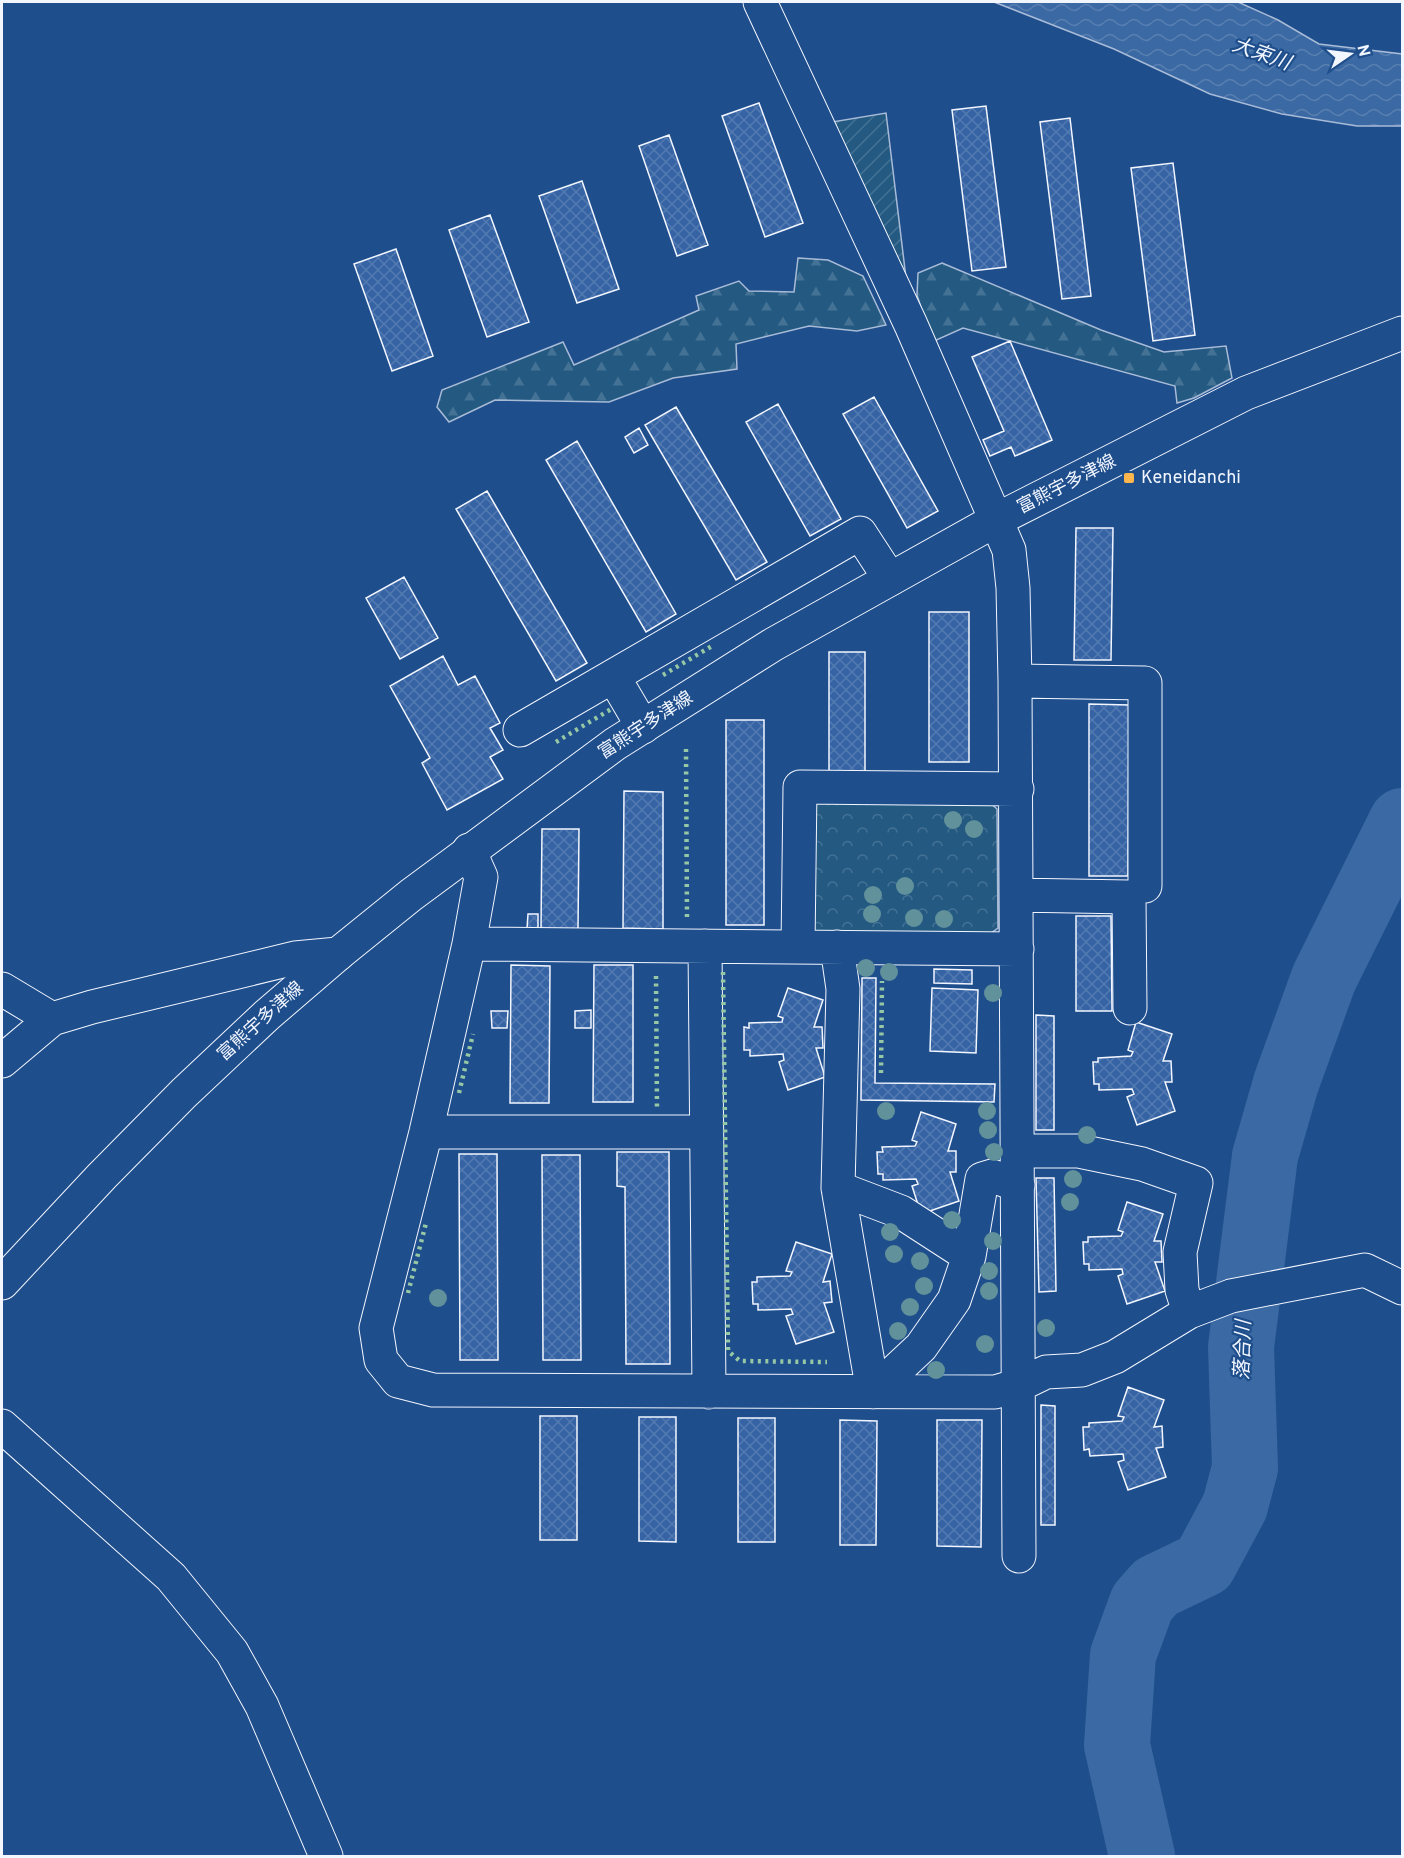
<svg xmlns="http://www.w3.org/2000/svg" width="1404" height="1858" font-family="Overpass,'Noto Sans JP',sans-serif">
<defs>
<pattern id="forest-firs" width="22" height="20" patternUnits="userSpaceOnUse" patternTransform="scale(1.5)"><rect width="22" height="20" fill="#245a82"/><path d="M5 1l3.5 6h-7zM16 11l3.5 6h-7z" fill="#447295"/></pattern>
<pattern id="park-crowns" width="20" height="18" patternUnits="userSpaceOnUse" patternTransform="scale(1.5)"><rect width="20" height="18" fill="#245a82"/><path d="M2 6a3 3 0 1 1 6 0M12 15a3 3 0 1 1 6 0" fill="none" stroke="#447295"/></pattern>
<pattern id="garden-furrows" width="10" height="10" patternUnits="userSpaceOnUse" patternTransform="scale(1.5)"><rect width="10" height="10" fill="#245a82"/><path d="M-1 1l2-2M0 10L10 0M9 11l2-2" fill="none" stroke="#447295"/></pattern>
<pattern id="water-waves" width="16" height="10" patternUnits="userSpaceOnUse" patternTransform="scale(1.5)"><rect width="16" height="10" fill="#3b69a3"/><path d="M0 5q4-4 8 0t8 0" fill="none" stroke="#587fb1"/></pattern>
<pattern id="building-cross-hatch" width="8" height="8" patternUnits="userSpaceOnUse" patternTransform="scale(1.5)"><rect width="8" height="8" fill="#3563a3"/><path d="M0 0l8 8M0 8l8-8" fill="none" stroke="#537ab1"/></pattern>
</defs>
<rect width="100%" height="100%" fill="#1f4e8c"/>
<path fill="url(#forest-firs)" stroke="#a8bbd7" stroke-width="1.5" d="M798 258 828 260 863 276 886 325 857 331 809 326 736 344 737 369 673 378 609 402 495 400 449 422 437 407 442 390 563 342 574 365 699 310 696 296 739 281 749 291 794 292Z
M942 263 1101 330 1164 352 1226 346 1232 378 1194 398 1177 403 1175 386 963 328 932 342 917 295 918 273Z"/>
<path fill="url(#park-crowns)" stroke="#a8bbd7" stroke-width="1.5" d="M808 802H989L997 809 998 928 991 933H808Z"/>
<path fill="url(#garden-furrows)" stroke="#a8bbd7" stroke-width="1.5" d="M886 113 906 278 832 122Z"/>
<path fill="url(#water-waves)" stroke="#a8bbd7" stroke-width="1.5" d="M994 2H1238L1278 20 1319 44 1402 54V126H1357L1282 114 1210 94 1114 49Z"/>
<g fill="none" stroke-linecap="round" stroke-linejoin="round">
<path stroke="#3b69a3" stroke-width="66" d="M1142 1856 1117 1745 1123 1655 1142 1603 1156 1587 1204 1564 1235 1506 1245 1468 1241 1347 1265 1156 1286 1083 1324 978 1402 821"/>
</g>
<path fill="url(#building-cross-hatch)" stroke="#f2f6ff" stroke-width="1.5" d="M759 103 803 223 765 237 722 116Z
M986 106 1006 267 972 271 952 110Z
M1070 118 1091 296 1062 299 1040 122Z
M669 135 708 245 677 256 639 146Z
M1173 163 1195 335 1153 341 1131 168Z
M582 181 619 289 577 303 539 196Z
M490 215 529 322 487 337 449 230Z
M396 249 433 356 392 371 354 264Z
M1010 341 1052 440 1015 456 1011 447 990 456 983 440 1004 431 972 357Z
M874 397 938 511 907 528 843 414Z
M778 404 841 519 810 536 746 422Z
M676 407 767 562 736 580 645 425Z
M639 428 648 445 634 453 625 437Z
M577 441 676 614 646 632 546 460Z
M487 491 587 663 556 681 456 509Z
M1076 528H1113L1111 660H1074Z
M404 577 438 638 400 659 366 598Z
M929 612H969V762H929Z
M829 652H865V773L829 772Z
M443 656 458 685 475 676 500 723 490 728 503 750 490 757 503 779 447 810 422 763 430 758 390 686Z
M1089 704 1129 705 1128 876H1089Z
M726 720H764V925H726Z
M624 791 663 792V929L623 928Z
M542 829H579L578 929H541Z
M528 914H538V930L527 929Z
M1076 916H1111L1112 1011H1076Z
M511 965 550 966 549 1103H510Z
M594 965H633V1102H593Z
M934 969 972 970V984L934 983Z
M862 978H876L875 1083 995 1084 994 1102 861 1100Z
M788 988 823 1000 814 1027H822L823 1048H816L825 1077 788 1090 779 1062 784 1060 783 1054 750 1056V1050H744V1027L749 1028V1023L782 1022 783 1018 778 1016Z
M932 988 978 990 976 1053 930 1051Z
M591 1010V1028H575V1011Z
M491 1011H508L507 1028H492Z
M1036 1015 1054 1016V1130H1036Z
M1136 1022 1172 1034 1163 1061H1171L1172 1082H1165L1175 1111 1137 1125 1127 1097 1134 1094 1132 1089 1099 1090V1084H1094L1093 1062H1098V1058L1131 1056 1133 1052 1128 1050Z
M921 1112 956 1124 948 1151H956V1172H950L959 1201 921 1214 912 1186 918 1184 916 1179 883 1180V1174H878L877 1152H883L882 1147 915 1146 917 1142 912 1140Z
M617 1152H669L670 1364H626L625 1187 617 1186Z
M459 1154H497L498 1360H460Z
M542 1155H580L581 1360H543Z
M1036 1178H1054L1056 1291 1039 1292Z
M1127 1202 1163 1214 1154 1241H1161L1162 1262H1155L1165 1291 1127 1304 1118 1276 1123 1274 1122 1269 1089 1270V1264H1084L1083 1242H1088V1237L1121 1236 1123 1232 1118 1230Z
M796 1242 832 1254 823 1282 830 1281 832 1302 824 1303 834 1332 796 1344 786 1316 793 1314 791 1309 758 1310V1304H753L752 1282H757V1277L790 1276 792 1272 786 1271Z
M1128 1387 1164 1400 1154 1427 1162 1426 1163 1447 1156 1448 1166 1477 1128 1490 1118 1462 1124 1460 1123 1454 1090 1456 1089 1449 1084 1450 1083 1427H1089V1423L1122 1421 1124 1417 1118 1416Z
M1041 1405 1055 1406V1525H1041Z
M540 1416H577V1540H540Z
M639 1417H676V1542L639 1541Z
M738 1418H775V1542H738Z
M840 1420 877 1421 876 1545H840Z
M937 1420H982L981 1547 937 1546Z"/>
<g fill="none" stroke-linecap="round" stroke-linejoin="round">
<g stroke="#f2f6ff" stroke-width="35">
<path id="minor" d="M760 2 911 325 1009 550 1013 588 1015 681 1019 1556
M613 676 643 727
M1015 681 1145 683V886
M520 730 860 533 890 579
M469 850 481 877 469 944 426 1132 376 1328 381 1360 398 1381 433 1390 995 1392 1019 1385 1046 1372 1082 1370 1115 1357 1189 1312 1231 1296 1365 1270 1402 1288
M1016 895 1129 897 1130 1008
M469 944 1017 949
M705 946 709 1392
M798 947 800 787 1017 789
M837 947 843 989 838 1188 873 1392
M2 989 52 1019
M2 1061 52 1019 92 1007 295 958 338 954
M426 1132H706
M1017 1151H1079L1142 1164 1196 1183 1180 1252 1182 1290 1189 1312
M838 1188 901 1212 969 1256
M873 1392 921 1347 954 1300 969 1256 982 1179 992 1176 1018 1185
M2 1426 171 1577 232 1652 262 1706 326 1856"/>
</g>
<g stroke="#f2f6ff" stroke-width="35">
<path id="major" d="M2 1283 102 1176 184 1093 267 1015 338 954 411 895 615 744 774 644 996 520 1246 393 1402 333"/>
</g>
<use href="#minor" stroke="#1f4e8c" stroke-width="33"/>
<use href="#major" stroke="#1f4e8c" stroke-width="33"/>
<path stroke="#97c8a6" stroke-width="4.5" stroke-dasharray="3 4.5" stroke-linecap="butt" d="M663 675 712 646
M556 742 613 708
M686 749 687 921
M723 972 728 1351 740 1361 827 1362
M656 976 657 1110
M881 1073 882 981
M459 1093 473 1034
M408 1293 426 1223"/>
</g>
<g fill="#61919a">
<circle cx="953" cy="820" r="9"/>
<circle cx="974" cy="829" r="9"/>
<circle cx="905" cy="886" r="9"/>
<circle cx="873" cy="895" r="9"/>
<circle cx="872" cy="914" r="9"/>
<circle cx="914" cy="918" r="9"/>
<circle cx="944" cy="919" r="9"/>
<circle cx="866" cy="968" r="9"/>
<circle cx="889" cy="972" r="9"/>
<circle cx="993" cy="993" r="9"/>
<circle cx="886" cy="1111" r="9"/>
<circle cx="987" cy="1111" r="9"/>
<circle cx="988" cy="1130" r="9"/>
<circle cx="1087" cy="1135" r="9"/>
<circle cx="994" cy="1152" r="9"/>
<circle cx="1073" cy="1179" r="9"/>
<circle cx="1070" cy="1202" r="9"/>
<circle cx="952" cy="1220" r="9"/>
<circle cx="890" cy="1232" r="9"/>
<circle cx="993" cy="1241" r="9"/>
<circle cx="894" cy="1254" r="9"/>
<circle cx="920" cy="1261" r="9"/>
<circle cx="989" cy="1271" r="9"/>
<circle cx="924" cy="1286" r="9"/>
<circle cx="989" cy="1291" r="9"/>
<circle cx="438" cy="1298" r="9"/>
<circle cx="910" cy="1307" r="9"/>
<circle cx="1046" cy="1328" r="9"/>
<circle cx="898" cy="1331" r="9"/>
<circle cx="985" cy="1344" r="9"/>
<circle cx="936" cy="1370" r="9"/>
</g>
<rect fill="#ffb74d" stroke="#1f4e8c" stroke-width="2" x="1123" y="472" width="12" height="12" rx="3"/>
<g text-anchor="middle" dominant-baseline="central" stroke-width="4.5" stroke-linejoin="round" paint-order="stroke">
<g font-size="18" fill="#f2f6ff" stroke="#1f4e8c" text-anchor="start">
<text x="1141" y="478">Keneidanchi</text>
</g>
<g font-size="18" fill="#f2f6ff" stroke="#1f4e8c">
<text transform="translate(1067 485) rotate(-27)">富熊宇多津線</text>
<text transform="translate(646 726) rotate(-33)">富熊宇多津線</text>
<text transform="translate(261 1022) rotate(-42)">富熊宇多津線</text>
</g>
<g font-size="20" font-style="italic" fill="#f2f6ff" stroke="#1f4e8c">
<text transform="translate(1261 55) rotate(20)">大束川</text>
<text transform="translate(1244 1350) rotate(-88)">落合川</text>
</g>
</g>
<rect width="1404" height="1858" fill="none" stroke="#f2f6ff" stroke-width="6"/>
<g transform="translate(1350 54) rotate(76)" stroke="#1f4e8c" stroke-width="4.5" paint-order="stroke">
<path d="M0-4.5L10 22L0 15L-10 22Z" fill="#f2f6ff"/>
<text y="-9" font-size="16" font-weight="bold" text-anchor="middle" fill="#f2f6ff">N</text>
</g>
</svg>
